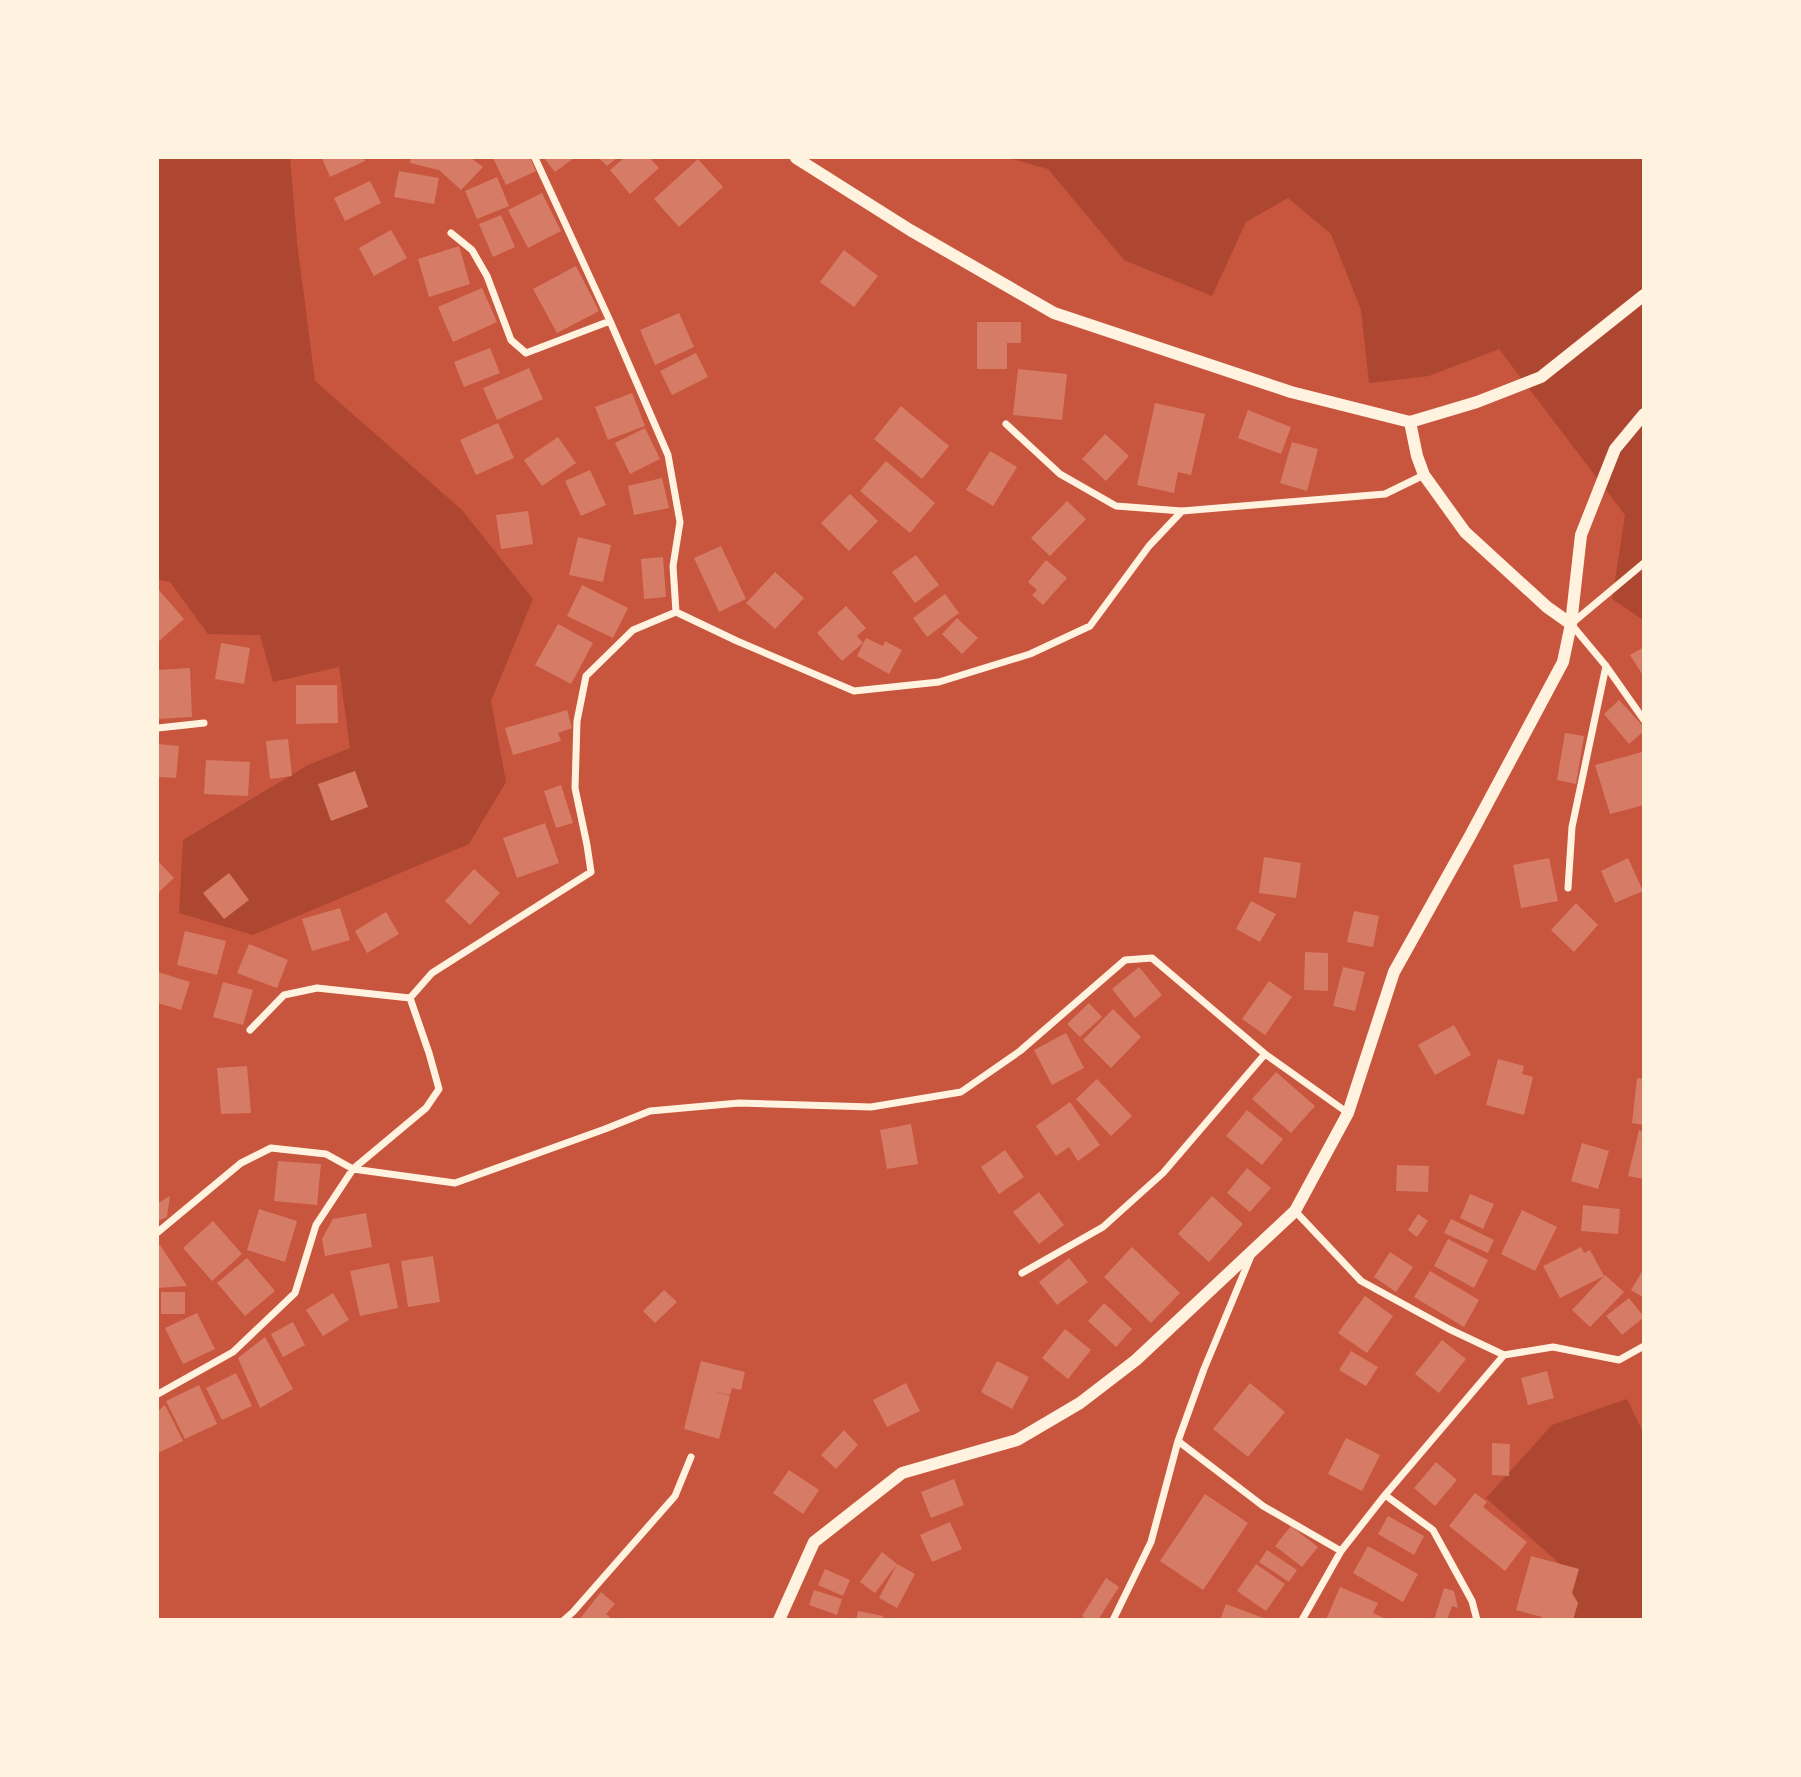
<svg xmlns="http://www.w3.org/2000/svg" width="1801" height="1777" font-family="'Varela Round',sans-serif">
<rect width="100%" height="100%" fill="#c8553d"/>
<path fill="#ae4732" d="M158 158H290L297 242 315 381 462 510 533 599 491 701 506 782 469 844 253 935 179 913 183 840 308 765 350 748 339 667 273 682 260 635 208 634 170 582 158 580Z
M1009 158H1643V620L1612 599 1625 515 1499 349 1429 376 1369 383 1361 310 1331 234 1288 198 1246 222 1212 296 1124 260 1048 169Z
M1627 1399 1643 1432V1619H1567L1569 1572 1486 1498 1552 1425Z"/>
<path fill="#d67c66" d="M322 158H363L365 161 330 177Z
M411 158H471L483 167 461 190 439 170 410 163Z
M493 158H530L536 171 506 185Z
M544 158H574L555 172Z
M599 158H617L607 166Z
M624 158H650L659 168 630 194 610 170Z
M698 159 723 187 679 227 654 199Z
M399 171 439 178 434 204 394 197Z
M497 177 509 206 477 219 465 191Z
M370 181 381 203 345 221 334 198Z
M542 193 561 231 528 248 508 210Z
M501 215 515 247 493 257 479 224Z
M391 230 407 258 374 276 359 248Z
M459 246 470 284 429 297 418 259Z
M844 250 878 276 854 307 820 282Z
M576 266 599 311 557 333 533 289Z
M482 288 497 322 453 342 438 307Z
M679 313 694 347 655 365 640 330Z
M977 322H1021V343H1007V369H977Z
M490 348 500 373 464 387 454 362Z
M696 353 708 377 672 395 660 371Z
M529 368 543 399 497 420 483 388Z
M1018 369 1067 374 1062 420 1013 415Z
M632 393 645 426 608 440 595 407Z
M1155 403 1205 414 1191 475 1178 472 1174 493 1137 485Z
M901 406 949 446 922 479 874 439Z
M1248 410 1291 427 1281 454 1238 438Z
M498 423 514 458 476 475 460 440Z
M645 428 660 459 630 474 615 443Z
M1105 434 1129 456 1106 481 1082 459Z
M558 437 576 463 542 486 524 460Z
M1292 442 1318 449 1307 491 1280 483Z
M990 451 1017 467 993 506 966 490Z
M886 461 935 503 910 533 860 491Z
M590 470 606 505 581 516 565 481Z
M662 478 669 508 634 515 628 486Z
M850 494 878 521 849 551 821 523Z
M1067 501 1086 519 1050 556 1031 538Z
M528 511 533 544 501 549 496 515Z
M578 537 611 545 603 582 569 575Z
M721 546 746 599 719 612 694 558Z
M916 555 939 585 915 603 892 572Z
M663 557 666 597 644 599 641 559Z
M1046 560 1067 578 1043 605 1032 595 1037 590 1028 582Z
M775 572 804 598 775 629 746 603Z
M582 585 628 608 613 638 567 616Z
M159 590 184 619 158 642V591Z
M945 594 959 613 927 637 913 618Z
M846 606 866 628 857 636 863 643 842 661 817 633Z
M957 618 978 638 962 654 942 634Z
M558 624 593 643 571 684 535 665Z
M866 638 883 646 885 641 902 650 889 674 857 656Z
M221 643 250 648 244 684 215 679Z
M1644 647V677L1630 655Z
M190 668 192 717 158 719V670Z
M296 685H337L338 723 296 724Z
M1619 700 1644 727V731L1629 744 1604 714Z
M567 710 572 728 558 733 561 741 513 755 505 728Z
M1565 733 1584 736 1576 784 1557 780Z
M288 739 292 776 270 779 266 741Z
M158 744 179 746 176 778 158 777Z
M1642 752 1644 758V805L1610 814 1595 765Z
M206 760 250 762 248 796 204 794Z
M355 771 368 807 331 821 318 784Z
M561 785 573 823 556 828 544 791Z
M545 823 559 863 517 878 503 838Z
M1264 857 1301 863 1296 898 1259 893Z
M1549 858 1558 901 1521 908 1513 865Z
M1628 858 1643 891 1615 903 1601 871Z
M158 861 174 878 158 893Z
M474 869 500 893 470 925 445 901Z
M229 873 249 900 224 919 203 893Z
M1251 901 1276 914 1260 942 1236 929Z
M1576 903 1598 925 1574 952 1551 930Z
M340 908 350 940 312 951 302 919Z
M1354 911 1379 916 1373 947 1347 942Z
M386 912 399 934 367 953 355 931Z
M185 931 226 941 217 975 177 965Z
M249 944 288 960 277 988 237 973Z
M1305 952 1328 953V991L1304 990Z
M1139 967 1162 995 1135 1018 1112 989Z
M1343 967 1365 972 1355 1011 1333 1006Z
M158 972 190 982 181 1010 158 1003Z
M1269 981 1292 997 1265 1035 1242 1019Z
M223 982 253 990 243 1025 213 1017Z
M1089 1003 1102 1017 1080 1037 1067 1024Z
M1113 1009 1141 1037 1111 1068 1083 1040Z
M1454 1025 1471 1055 1435 1075 1418 1045Z
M1066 1033 1084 1068 1052 1085 1034 1050Z
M1498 1059 1524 1066 1522 1074 1533 1077 1524 1115 1486 1105Z
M247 1066 251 1113 221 1114 217 1068Z
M1276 1072 1315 1106 1291 1133 1252 1099Z
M1637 1078 1644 1079V1125L1632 1123Z
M1097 1079 1132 1116 1111 1136 1076 1099Z
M1070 1102 1100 1145 1078 1161 1069 1147 1056 1156 1036 1126Z
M1247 1110 1283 1139 1262 1165 1226 1136Z
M911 1124 918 1164 887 1169 880 1130Z
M1639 1130 1644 1132V1179L1628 1176Z
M1582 1143 1609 1151 1598 1189 1571 1181Z
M1005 1150 1024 1177 999 1194 981 1167Z
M278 1161 321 1164 317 1205 274 1201Z
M1397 1165 1429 1166 1428 1192 1396 1191Z
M1247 1168 1271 1188 1250 1212 1227 1193Z
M1039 1192 1064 1225 1039 1244 1013 1212Z
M1470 1194 1494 1204 1483 1229 1460 1218Z
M170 1196 167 1217 158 1221V1203Z
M1212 1196 1243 1224 1209 1262 1178 1234Z
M1583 1205 1620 1209 1618 1234 1581 1231Z
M259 1209 297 1221 285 1262 247 1250Z
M1522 1210 1557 1227 1535 1271 1501 1254Z
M366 1213 372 1247 325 1256 322 1239 333 1219Z
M1418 1214 1428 1221 1417 1237 1408 1230Z
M1451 1219 1494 1240 1488 1253 1444 1233Z
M213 1221 242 1254 212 1281 183 1248Z
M1448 1239 1488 1260 1474 1288 1434 1266Z
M160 1245 187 1286 158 1288V1246Z
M1132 1247 1180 1293 1151 1323 1104 1277Z
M1581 1247 1584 1253 1590 1250 1604 1276 1560 1298 1543 1266Z
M1390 1252 1413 1267 1396 1292 1374 1277Z
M433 1256 440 1302 408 1307 401 1261Z
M247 1258 275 1291 245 1316 217 1283Z
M1069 1258 1088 1282 1057 1305 1039 1282Z
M389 1263 398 1308 360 1316 350 1271Z
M1644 1268V1298L1631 1290Z
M1430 1271 1479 1300 1464 1327 1414 1297Z
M1605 1275 1624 1292 1590 1327 1572 1310Z
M664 1290 677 1302 655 1323 643 1311Z
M161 1292H185V1314H161Z
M333 1293 349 1320 323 1336 306 1310Z
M1365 1296 1393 1316 1367 1353 1338 1333Z
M1629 1298 1644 1317 1622 1335 1606 1316Z
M1104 1303 1132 1329 1116 1347 1088 1321Z
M197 1313 215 1349 183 1364 165 1328Z
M293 1322 305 1345 283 1357 271 1334Z
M1065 1329 1091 1350 1068 1379 1042 1358Z
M265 1337 293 1389 260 1408 238 1358Z
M1442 1340 1466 1359 1439 1393 1415 1374Z
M1351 1351 1378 1367 1366 1386 1339 1370Z
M701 1361 745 1372 741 1390 732 1388 730 1395 713 1391 730 1396 719 1439 684 1429Z
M997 1361 1029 1377 1012 1409 981 1392Z
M1547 1371 1554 1398 1528 1405 1521 1378Z
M236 1373 252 1406 222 1420 206 1388Z
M906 1383 920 1411 887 1427 873 1400Z
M1250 1383 1285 1412 1248 1457 1213 1429Z
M199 1385 217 1424 185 1439 166 1401Z
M165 1405 183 1441 158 1453V1411Z
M844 1430 858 1445 836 1469 821 1455Z
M1346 1438 1380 1455 1362 1491 1328 1474Z
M1492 1443 1510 1444 1509 1476 1492 1475Z
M1436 1462 1457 1480 1435 1506 1414 1488Z
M789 1470 819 1490 803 1514 773 1493Z
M954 1479 964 1505 931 1518 921 1492Z
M1475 1493 1487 1502 1483 1507 1527 1542 1505 1571 1449 1526Z
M1205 1494 1248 1523 1203 1590 1160 1561Z
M1388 1516 1424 1536 1414 1555 1378 1534Z
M950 1522 962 1549 932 1562 920 1535Z
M1291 1526 1318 1547 1302 1567 1275 1546Z
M1368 1546 1418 1574 1403 1602 1353 1573Z
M1267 1550 1297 1570 1289 1582 1259 1562Z
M882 1552 897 1564 875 1593 860 1582Z
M1531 1556 1579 1569 1572 1593 1578 1603 1573 1620H1541L1542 1617 1516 1610Z
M897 1564 915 1574 897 1608 879 1598Z
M1256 1564 1285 1584 1266 1611 1237 1591Z
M825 1569 850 1580 843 1596 818 1585Z
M1106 1578 1119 1587 1098 1620H1088L1082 1616Z
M1340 1587 1378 1603 1373 1613 1388 1620H1326Z
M1444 1588 1454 1591 1458 1608 1452 1606 1447 1620H1434Z
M814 1590 842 1599 837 1615 809 1605Z
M601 1592 615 1604 606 1614 613 1620H579Z
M1226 1604 1266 1619V1620H1220Z
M858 1611 883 1616V1620H856Z"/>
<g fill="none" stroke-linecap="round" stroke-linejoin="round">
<path stroke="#fff3e0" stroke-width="7" d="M535 158 610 321 668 455 680 522 673 566 676 612
M451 233 472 250 487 276 511 340 526 353 610 321
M1006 424 1060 474 1116 506 1182 511 1385 494 1424 475
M1644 563 1571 624 1606 666 1644 720
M676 612 737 641 854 691 939 682 1030 654 1090 626 1149 546 1182 511
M158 728 204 723
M1568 888 1572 827 1606 666
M250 1030 284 995 317 988 410 998
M1295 1211 1361 1281 1449 1329 1504 1355
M158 1232 241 1163 271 1148 326 1154 353 1169 455 1183 605 1129 650 1111 739 1103 871 1107 961 1092 1020 1051 1125 960 1152 958 1265 1054 1348 1113
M1022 1273 1103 1227 1163 1173 1265 1054
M158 1394 233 1352 295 1293 316 1225 353 1169 426 1108 439 1089 429 1053 410 998 432 973 591 872 587 845 575 788 577 721 586 676 633 630 676 612
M1178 1441 1263 1506 1341 1551
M1385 1495 1433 1530 1472 1601 1477 1620
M564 1620 573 1612 675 1496 691 1457
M1113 1620 1151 1542 1178 1441 1204 1369 1251 1256
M1302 1620 1341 1551 1385 1495 1504 1355 1553 1347 1619 1360 1644 1346"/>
<path stroke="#fff3e0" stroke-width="12" d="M796 158 910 230 1054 313 1291 392 1410 422 1477 402 1541 377 1644 295
M1410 422 1417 456 1424 475 1465 532 1547 607 1571 624
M779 1620 814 1542 902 1473 1017 1440 1080 1403 1136 1360 1295 1211 1348 1113 1394 972 1470 836 1563 662 1571 624 1581 535 1615 449 1644 414"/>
</g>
<rect width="1801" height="1777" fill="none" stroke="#fff3e0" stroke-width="318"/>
</svg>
